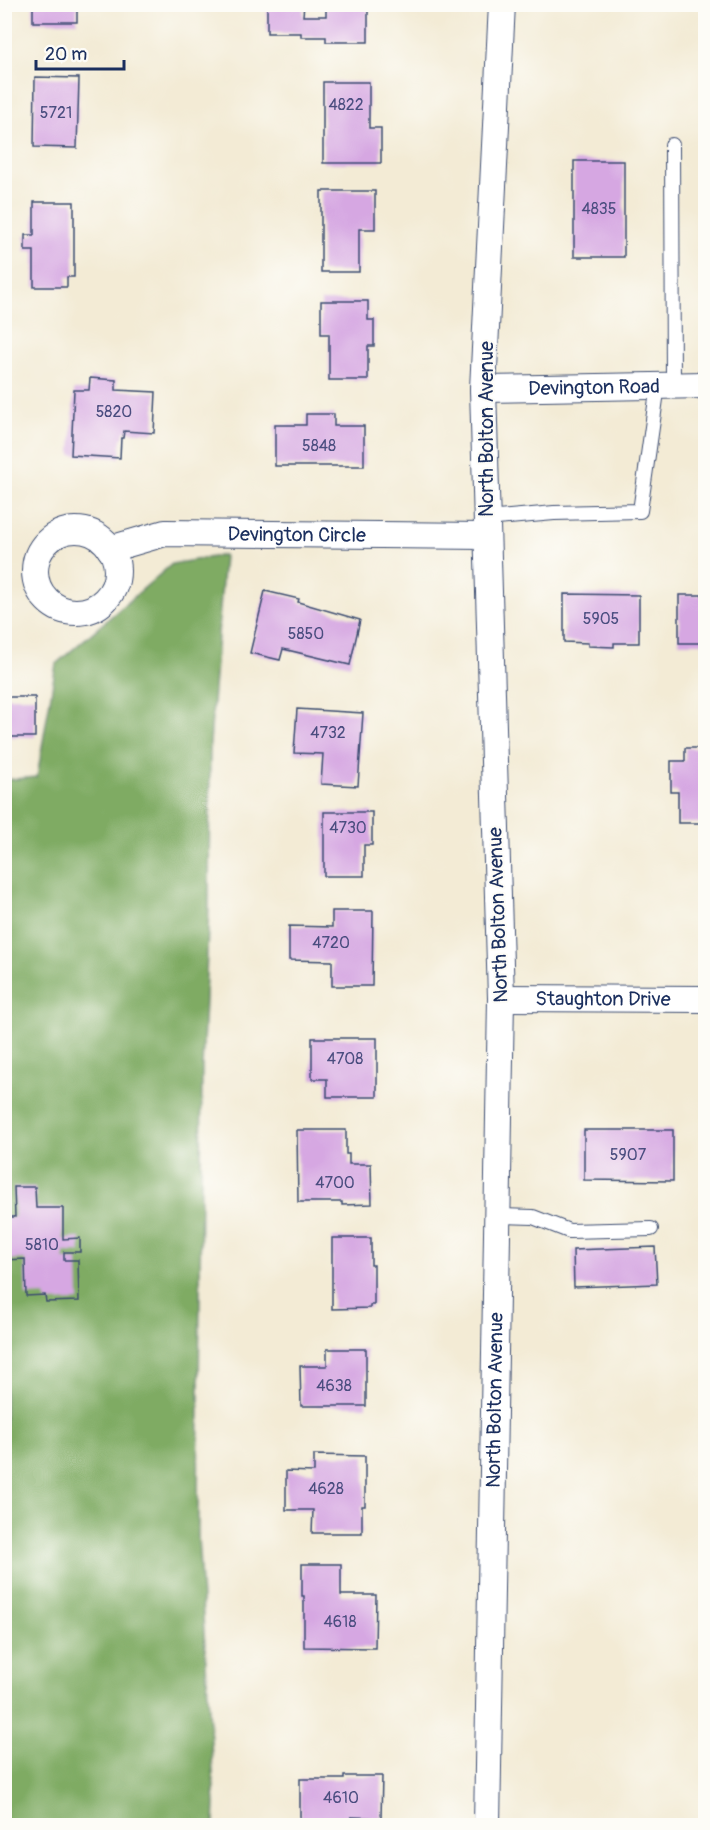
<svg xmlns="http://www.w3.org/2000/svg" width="710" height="1830" font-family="Pangolin,sans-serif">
<rect width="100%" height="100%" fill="#fdfcf7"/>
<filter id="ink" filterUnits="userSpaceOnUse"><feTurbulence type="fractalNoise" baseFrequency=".0167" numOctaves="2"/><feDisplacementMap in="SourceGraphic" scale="12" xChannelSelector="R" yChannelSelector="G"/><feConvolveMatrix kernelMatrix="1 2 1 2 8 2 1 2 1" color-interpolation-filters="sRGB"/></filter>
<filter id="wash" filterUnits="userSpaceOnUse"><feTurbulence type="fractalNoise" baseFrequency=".008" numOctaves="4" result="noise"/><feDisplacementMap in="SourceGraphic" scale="24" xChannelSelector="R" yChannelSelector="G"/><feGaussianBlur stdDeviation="1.35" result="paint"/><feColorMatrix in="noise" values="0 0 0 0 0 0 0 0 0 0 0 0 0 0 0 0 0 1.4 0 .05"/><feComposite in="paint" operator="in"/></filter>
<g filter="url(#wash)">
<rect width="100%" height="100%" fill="#f3ebd5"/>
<path fill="#7fab64" stroke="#4d6d61" stroke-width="1.5" d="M224 555 210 743 209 906 202 1069 198 1512V1537L215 1804 214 1825 5 1826V780L37 777 56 664 172 564Z"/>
<g id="blocks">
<path fill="#d6a7e2" d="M33 4H77V22H33Z
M267 4H304L303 16H326V4H375V8H368V42H326V37H301V33H267Z
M35 77 79 78 77 148 34 147Z
M323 82H369V128H381V163H323Z
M574 161H624V257H574Z
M321 191H375V229H359V272H321Z
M34 202H74V277H67V287H34V251H25V235H34Z
M321 301H368V320H374V346H368V380H329V334H321Z
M90 378 116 380V390L156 392 154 433 124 431 123 438H121L120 458 71 455 74 390H89Z
M306 414H334V426H364V466H275V425H306Z
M265 591 299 599 298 602 360 620 350 665 283 649 280 660 250 653Z
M564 594 639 595V643H614V647L588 646V643L564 642Z
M679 595H706V647H703V643H679Z
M4 697H35V737H4Z
M297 709 363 713 358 786 321 784 323 754 294 753Z
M685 748H706V823H678V792H671V761H685Z
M324 812H372V845H364V876H324Z
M332 911H373L372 986H332V961L289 960V926L332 927Z
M312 1038H377V1097H327V1079H312Z
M297 1130H346V1154H349V1164H371L372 1204 342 1205V1202H298Z
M584 1130H673V1181L584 1180Z
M14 1187H35L36 1208H63V1239L80 1238V1252H64V1260H78L79 1301 46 1302 45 1295 26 1296 25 1259 4 1260V1217H15Z
M332 1238H371V1265H374V1305H370V1308L332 1309Z
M655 1247 657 1284 574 1287 573 1250Z
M327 1349H366V1406H301L300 1366H327Z
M314 1455 365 1456V1506H362V1533H312L313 1510H286V1471L314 1472Z
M302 1564H341V1595H376L375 1648 304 1647V1596H302Z
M344 1776H382L381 1818 351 1817 350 1825 300 1826V1779H344Z"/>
</g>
</g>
<g filter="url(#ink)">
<use href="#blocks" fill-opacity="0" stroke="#3b4b70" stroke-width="1.5"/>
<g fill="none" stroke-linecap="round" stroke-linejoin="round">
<g stroke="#3b4b70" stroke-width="16">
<path id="lane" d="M672 145 673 385
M486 519 554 513 640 511 658 385
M497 1216 533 1217 569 1231 651 1229"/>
</g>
<g stroke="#3b4b70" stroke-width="28">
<g id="street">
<path id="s1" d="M483 389 706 385"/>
<circle cx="76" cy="571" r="41"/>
<path id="s2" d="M110 549 165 533 486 536"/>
<path id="s3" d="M501 998 706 999"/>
<path id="s4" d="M487 1826 501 998 483 389 502 4"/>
</g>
</g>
<use href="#lane" stroke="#fff" stroke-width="14"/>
<use href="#street" stroke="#fff" stroke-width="26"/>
</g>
</g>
<g text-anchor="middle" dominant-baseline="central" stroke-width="4.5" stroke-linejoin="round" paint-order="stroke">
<g font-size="16" fill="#4a4d7f">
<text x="346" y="105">4822</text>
<text x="56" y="113">5721</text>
<text x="599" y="209">4835</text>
<text x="114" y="412">5820</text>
<text x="319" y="446">5848</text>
<text x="601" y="619">5905</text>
<text x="306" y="634">5850</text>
<text x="328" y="733">4732</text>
<text x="348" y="828">4730</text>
<text x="331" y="943">4720</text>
<text x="345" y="1059">4708</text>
<text x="628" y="1155">5907</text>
<text x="335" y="1183">4700</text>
<text x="42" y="1245">5810</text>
<text x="334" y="1386">4638</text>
<text x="326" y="1489">4628</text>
<text x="340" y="1622">4618</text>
<text x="341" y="1798">4610</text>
</g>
<g font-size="20" fill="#1b2f5e" stroke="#fdfcf7">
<text stroke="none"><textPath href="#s1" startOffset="111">Devington Road</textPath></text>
<text transform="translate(486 429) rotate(-90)">North Bolton Avenue</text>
<text stroke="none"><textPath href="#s2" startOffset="189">Devington Circle</textPath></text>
<text transform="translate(498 915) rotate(-92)">North Bolton Avenue</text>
<text stroke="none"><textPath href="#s3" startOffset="102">Staughton Drive</textPath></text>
<text stroke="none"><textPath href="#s4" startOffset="426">North Bolton Avenue</textPath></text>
</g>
</g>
<rect width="710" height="1830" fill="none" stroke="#fdfcf7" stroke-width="24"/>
<path d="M36 60v9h88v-9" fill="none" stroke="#1b2f5e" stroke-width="3"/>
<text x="45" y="60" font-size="18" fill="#1b2f5e" stroke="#fdfcf7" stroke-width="4.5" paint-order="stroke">20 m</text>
</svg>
